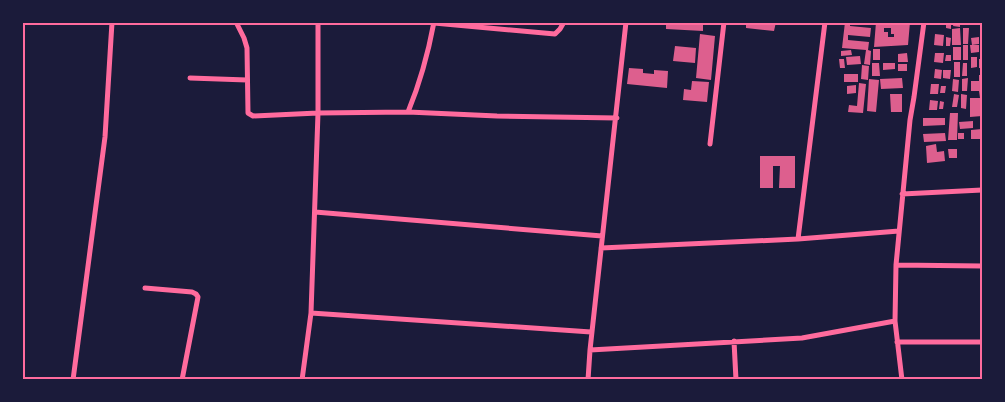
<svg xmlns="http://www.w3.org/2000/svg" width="1005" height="402" font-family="'Alegreya Sans',sans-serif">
<rect width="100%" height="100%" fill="#1b1b3a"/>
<path fill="#dd5f8e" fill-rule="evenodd" d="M666 22H703V31L666 29Z
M746 22H776L774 31 746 28Z
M845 22H850V26L871 28 870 37 848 35V40L869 42 868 50 871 51 870 65 864 64 866 50 842 48Z
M876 22H910L908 45 874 47ZM884 28H891V34H894V37H888V32H884Z
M946 22H951V29L946 28Z
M954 22H960V27L953 26Z
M960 28 961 45H952V29Z
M963 28H969L968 44H963Z
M700 34 715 36 711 80 696 78Z
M935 34 944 35 943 46 934 45Z
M946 37 951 38 950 46H946Z
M979 37V44L972 45 971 38Z
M963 45H968V60H963Z
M970 45H979V52L971 53Z
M675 46 696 48 695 63 673 61Z
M953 47H961V60H953Z
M873 49H880V60H873Z
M851 50 852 55 841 56V51Z
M907 53 908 62H898V54Z
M935 53H944L943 63 934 62Z
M946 55H951V61H945Z
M860 56 861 64 847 65 846 57Z
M971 57H977V67L971 68Z
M839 59H844L845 68H840Z
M979 59H982V68H979Z
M954 62H960V77H954Z
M872 63H879L880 76H872Z
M883 63H895V69L883 70Z
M963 63H967V76H962Z
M898 64H907V71H898Z
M862 65 869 66 868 80 861 79Z
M629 68 643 69V73L654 74V70L668 71 667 88 627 84Z
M935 69 942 70 941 79 934 78Z
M943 70H951L950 79 943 78Z
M844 74H858V82H844Z
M979 75H982V116L970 117V98H980L979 91H971V81H979Z
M902 78 903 88 881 89 880 79Z
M968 78 967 91H962V79Z
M869 79 879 80 876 112 867 111Z
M953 79 959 80 958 92 952 91Z
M692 81 709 82 707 102 683 100 684 89 691 90Z
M859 83 866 84 863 113 848 112 849 105 857 106Z
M931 84H939L938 94H930Z
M856 85V93L847 94V86Z
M941 86H946L945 93H940Z
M890 94H902V112H891Z
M954 94 959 95 957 107H952Z
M961 94 967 95 966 109 961 108Z
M930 100 938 101 937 110H929Z
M940 101 944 102 943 109H939Z
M950 113H958L957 140H948Z
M923 118H945V125L923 126Z
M973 121V128L960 129 959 122Z
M982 129V139H971V130Z
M945 133 946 141 924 142 923 134Z
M958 133H964V139H958Z
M936 144 937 152 944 151 945 161 927 163 926 146Z
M948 149H957V158H949Z
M760 156H795V188H779L780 166H773V188H760Z"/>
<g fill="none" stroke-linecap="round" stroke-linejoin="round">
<path stroke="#ff6b9d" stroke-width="5" d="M236 22 244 38 247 48 248 113 253 116 318 113 408 112 497 116 617 118
M434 23 555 34 560 29 564 22
M190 78 247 80
M408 112C420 83 428 54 434 22
M710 144 724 22
M902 194 982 190
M315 212 602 236
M798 239 825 22
M601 248 798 239 899 231
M896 265 982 266
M145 288 192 292 196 294 198 297 182 380
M311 313 591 332
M734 341 736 380
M897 342H982
M590 350 802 338 895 321
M73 380 105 137 112 22
M302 380 311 313 318 113V22
M588 380 590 350 626 22
M902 380 895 321 896 265 910 120 914 97 924 22"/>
</g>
<rect width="1005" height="402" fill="none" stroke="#1b1b3a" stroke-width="48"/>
<rect x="24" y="24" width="957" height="354" fill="none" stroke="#ff6b9d" stroke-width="2"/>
</svg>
